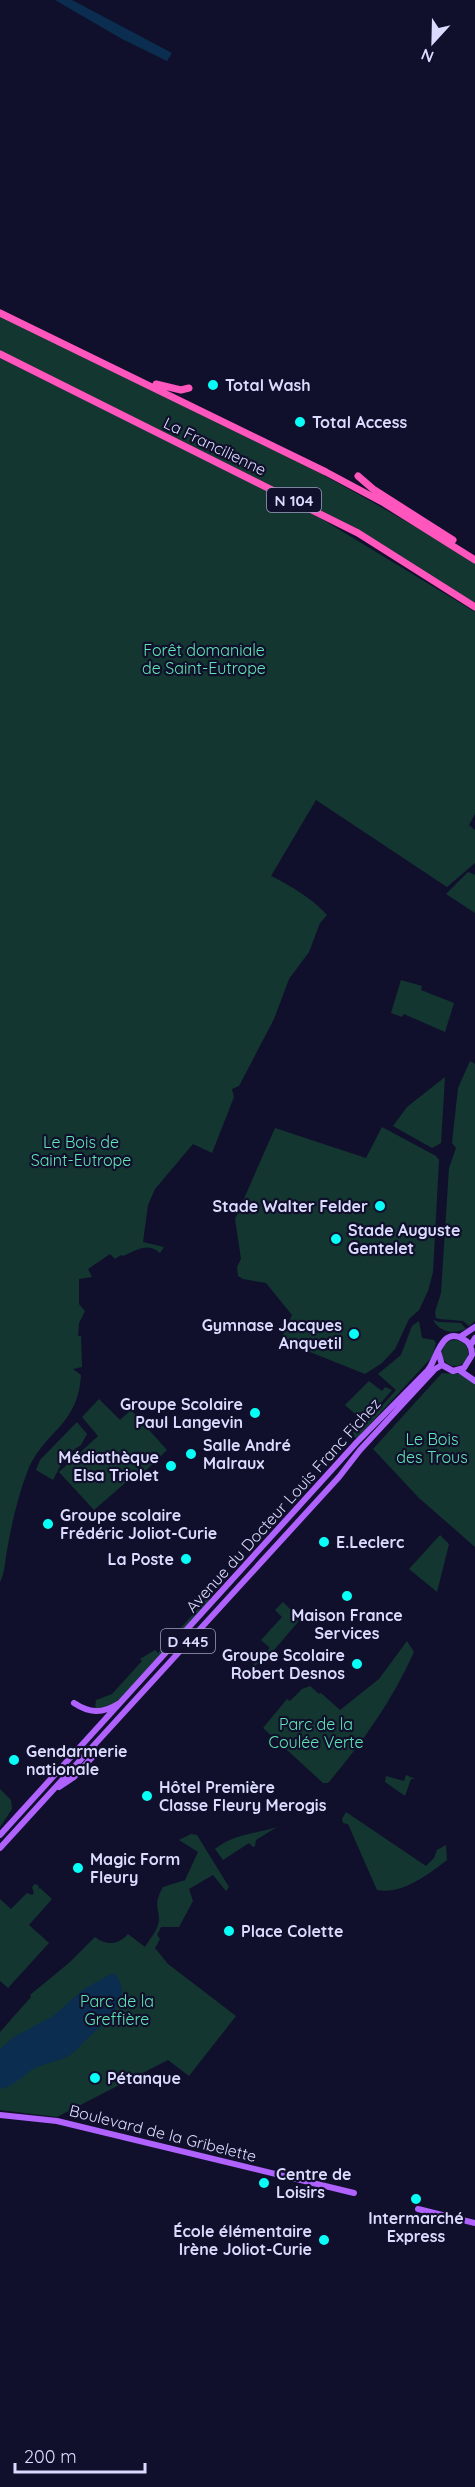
<svg xmlns="http://www.w3.org/2000/svg" width="475" height="2487" font-family="Quicksand,sans-serif">
<rect width="100%" height="100%" fill="#11102c"/>
<path fill="#133630" d="M0 316C161 394 325 467 475 564V603L356 528 0 351Z
M0 358 307 510 475 612V814L469 825 475 830V863L447 887 316 800 271 876C293 887 310 897 327 915L320 923 309 952 289 979 274 1019 239 1086 232 1089 234 1097 212 1153 193 1144 155 1189 148 1205 143 1242 164 1247 160 1253C148 1242 137 1250 123 1256L121 1255 115 1259 110 1254 88 1269 92 1277 79 1279V1304L85 1311 79 1323 78 1336H81L82 1367 73 1369 81 1375C78 1426 45 1430 28 1470 18 1495 12 1523 7 1550 5 1561 5 1573 0 1582Z
M468 872 475 875V913L446 894Z
M401 980 422 986 421 990 454 1003 445 1032 404 1014 402 1017 391 1013Z
M470 1061 475 1064V1321L469 1326 463 1321 440 1319 436 1318 435 1312 441 1293 449 1168 456 1148 452 1143 458 1088Z
M445 1077 441 1143 432 1148 393 1126 407 1107Z
M382 1127 436 1156 439 1160 433 1272 428 1291 419 1310 409 1319 395 1349 382 1363 365 1374 295 1346 288 1348 278 1346 292 1315 266 1283 243 1279 238 1276 237 1267 241 1259 235 1219 275 1128 366 1158Z
M433 1320 439 1322 461 1323 466 1329C453 1334 441 1333 433 1320Z
M419 1321 422 1338 434 1340 436 1343 432 1357 358 1437 355 1438 353 1432 361 1429 396 1390 378 1374 401 1355 412 1326Z
M442 1353a13 13 0 1 1 26 0a13 13 0 1 1-26 0Z
M442 1373 459 1374 475 1384V1547L419 1498 373 1449Z
M369 1381 382 1391 385 1387 392 1390 362 1425V1420L345 1405Z
M99 1399 120 1420 131 1410 167 1450 136 1480 132 1477 94 1510 59 1472 98 1436 82 1417Z
M77 1422 87 1434 81 1445 66 1455 53 1480 36 1470 40 1460Z
M440 1535 449 1544 437 1592 409 1569Z
M206 1594 209 1595 210 1601 117 1703 105 1708 95 1709 96 1700 112 1694 142 1661 140 1659 155 1650 158 1653 205 1601 203 1598Z
M283 1602 299 1618 298 1622 262 1664 259 1662 255 1666 253 1665 270 1648 261 1640 282 1617 275 1610Z
M407 1641 414 1652C392 1701 362 1743 328 1783H323L263 1728 287 1699 290 1701 302 1689 310 1686 319 1694 321 1693 340 1710 379 1679Z
M406 1775 415 1779H411L405 1796 385 1782 386 1776 404 1781Z
M0 1789 11 1800 12 1809 0 1827Z
M346 1812 426 1866 434 1858 437 1850 446 1845 447 1860C429 1874 402 1895 377 1890L348 1824 343 1823 342 1819Z
M277 1827 256 1840 255 1846 253 1847 249 1843 223 1860 215 1849C234 1834 255 1834 277 1827Z
M191 1834 197 1835 229 1887 226 1891 213 1875 189 1889 193 1901 179 1927H161L157 1935 160 1939 155 1948 168 1964 236 2016 189 2076 168 2060 57 2117 0 2110V2032L31 1997 30 1995 70 1962 95 1937C107 1946 118 1945 128 1934L145 1947C149 1940 156 1932 158 1925 162 1910 151 1908 163 1887L185 1880 198 1852 179 1840Z
M35 1884 39 1886 38 1889 40 1888 52 1899 29 1925 49 1943 8 1988 0 1981V1899L11 1909 27 1893 32 1895 34 1893 32 1887Z"/>
<path fill="#0b2d50" d="M55 0H72L172 53 167 61 122 39Z
M111 1974H115C136 1999 103 2024 87 2039 81 2044 77 2051 70 2055 61 2061 49 2062 40 2066 25 2071 17 2086 0 2089V2049L14 2037 53 2016 84 1989Z"/>
<g fill="none" stroke-linecap="round" stroke-linejoin="round">
<path stroke="#b062ff" stroke-width="6" d="M460 1337 475 1327
M470 1346 475 1338
M459 1370 475 1381
M74 1703C89 1713 102 1714 118 1704
M59 1787 74 1777 98 1751 109 1754
M0 1835 357 1442 428 1370C437 1359 441 1326 463 1339 470 1342 472 1348 472 1355L464 1368 453 1371 442 1365 438 1351
M0 1848 339 1477 360 1450 435 1369 442 1365
M0 2115 57 2121 354 2193
M418 2209 475 2223"/>
<path stroke="#ff56bd" stroke-width="7" d="M0 313 326 472 384 503 475 560
M0 354 358 533 475 607
M156 384 181 390 189 388
M358 476 373 489 453 540"/>
</g>
<g fill="#07fff8" stroke="#11102c" stroke-width="2">
<circle cx="213" cy="385" r="6"/>
<circle cx="300" cy="422" r="6"/>
<circle cx="380" cy="1206" r="6"/>
<circle cx="336" cy="1239" r="6"/>
<circle cx="354" cy="1334" r="6"/>
<circle cx="255" cy="1413" r="6"/>
<circle cx="191" cy="1454" r="6"/>
<circle cx="171" cy="1466" r="6"/>
<circle cx="48" cy="1524" r="6"/>
<circle cx="324" cy="1542" r="6"/>
<circle cx="186" cy="1559" r="6"/>
<circle cx="347" cy="1596" r="6"/>
<circle cx="357" cy="1664" r="6"/>
<circle cx="14" cy="1760" r="6"/>
<circle cx="147" cy="1796" r="6"/>
<circle cx="78" cy="1868" r="6"/>
<circle cx="229" cy="1931" r="6"/>
<circle cx="95" cy="2078" r="6"/>
<circle cx="264" cy="2183" r="6"/>
<circle cx="416" cy="2199" r="6"/>
<circle cx="324" cy="2240" r="6"/>
</g>
<g text-anchor="middle" dominant-baseline="central" stroke-width="4.5" stroke-linejoin="round" paint-order="stroke">
<g fill="#11102c" stroke="#9e9ec0" stroke-width="1.5">
<rect x="267" y="488" width="54" height="24" rx="4.5"/>
<rect x="161" y="1629" width="54" height="24" rx="4.5"/>
</g>
<g font-size="15" font-weight="bold" fill="#dbdbff">
<text x="294" y="500">N 104</text>
<text x="188" y="1641">D 445</text>
</g>
<g font-size="16" font-weight="bold" fill="#dbdbff" stroke="#11102c" text-anchor="start">
<text x="225" y="385">Total Wash</text>
<text x="312" y="422">Total Access</text>
<text x="368" y="1206" text-anchor="end">Stade Walter Felder</text>
<text x="348" y="1230">Stade Auguste<tspan x="348" dy="18">Gentelet</tspan></text>
<text x="342" y="1325" text-anchor="end">Gymnase Jacques<tspan x="342" dy="18">Anquetil</tspan></text>
<text x="243" y="1404" text-anchor="end">Groupe Scolaire<tspan x="243" dy="18">Paul Langevin</tspan></text>
<text x="203" y="1445">Salle André<tspan x="203" dy="18">Malraux</tspan></text>
<text x="159" y="1457" text-anchor="end">Médiathèque<tspan x="159" dy="18">Elsa Triolet</tspan></text>
<text x="60" y="1515">Groupe scolaire<tspan x="60" dy="18">Frédéric Joliot-Curie</tspan></text>
<text x="336" y="1542">E.Leclerc</text>
<text x="174" y="1559" text-anchor="end">La Poste</text>
<text x="347" y="1615" text-anchor="middle">Maison France<tspan x="347" dy="18">Services</tspan></text>
<text x="345" y="1655" text-anchor="end">Groupe Scolaire<tspan x="345" dy="18">Robert Desnos</tspan></text>
<text x="26" y="1751">Gendarmerie<tspan x="26" dy="18">nationale</tspan></text>
<text x="159" y="1787">Hôtel Première<tspan x="159" dy="18">Classe Fleury Merogis</tspan></text>
<text x="90" y="1859">Magic Form<tspan x="90" dy="18">Fleury</tspan></text>
<text x="241" y="1931">Place Colette</text>
<text x="107" y="2078">Pétanque</text>
<text x="276" y="2174">Centre de<tspan x="276" dy="18">Loisirs</tspan></text>
<text x="416" y="2218" text-anchor="middle">Intermarché<tspan x="416" dy="18">Express</tspan></text>
<text x="312" y="2231" text-anchor="end">École élémentaire<tspan x="312" dy="18">Irène Joliot-Curie</tspan></text>
</g>
<g font-size="16" fill="#dbdbff" stroke="#11102c">
<text transform="translate(215 446) rotate(26)">La Francilienne</text>
<text transform="translate(283 1505) rotate(-48)">Avenue du Docteur Louis Franc Fichez</text>
<text transform="translate(163 2133) rotate(14)">Boulevard de la Gribelette</text>
</g>
<g font-size="16" fill="#60e6b3" stroke="#11102c">
<text x="204" y="650">Forêt domaniale<tspan x="204" dy="18">de Saint-Eutrope</tspan></text>
<text x="81" y="1142">Le Bois de<tspan x="81" dy="18">Saint-Eutrope</tspan></text>
<text x="432" y="1439">Le Bois<tspan x="432" dy="18">des Trous</tspan></text>
<text x="316" y="1724">Parc de la<tspan x="316" dy="18">Coulée Verte</tspan></text>
<text x="117" y="2001">Parc de la<tspan x="117" dy="18">Greffière</tspan></text>
</g>
</g>
<g transform="translate(433 42) rotate(202)" stroke="#11102c" stroke-width="4.5" paint-order="stroke">
<path d="M0-4.5L10 22L0 15L-10 22Z" fill="#dbdbff"/>
<text y="-9" font-size="16" font-weight="bold" text-anchor="middle" fill="#dbdbff">N</text>
</g>
<path d="M15 2463v9h130v-9" fill="none" stroke="#dbdbff" stroke-width="3"/>
<text x="24" y="2463" font-size="18" fill="#dbdbff" stroke="#11102c" stroke-width="4.5" paint-order="stroke">200 m</text>
</svg>
